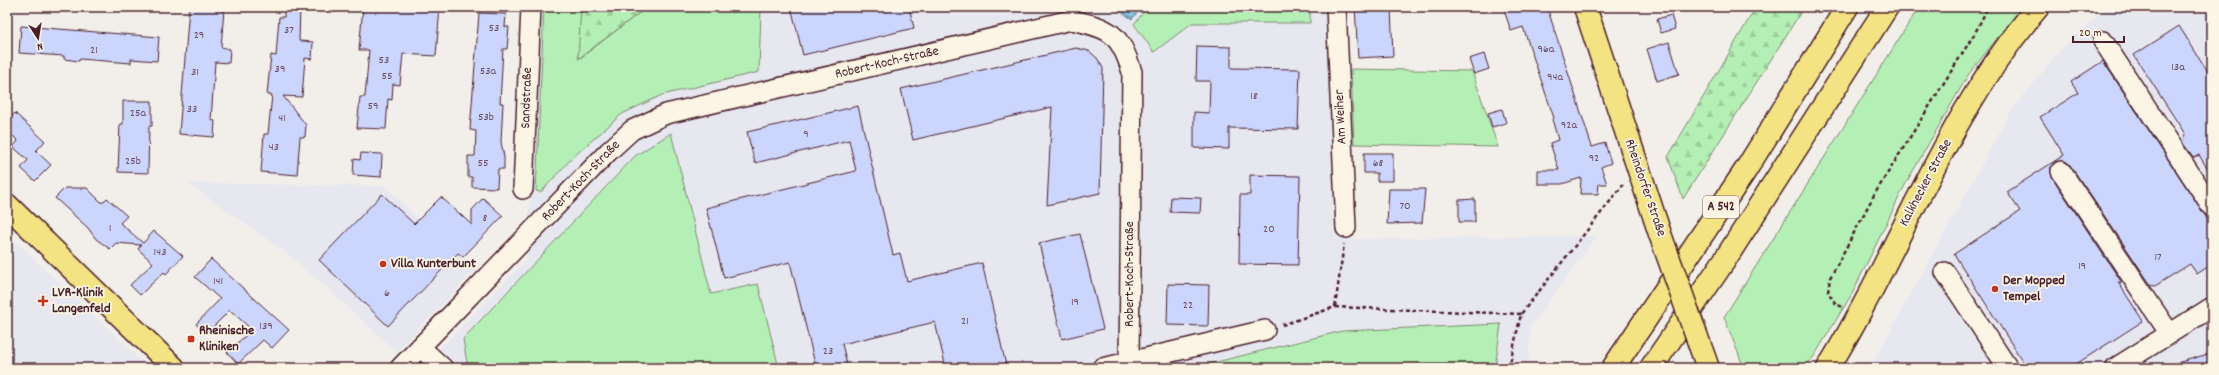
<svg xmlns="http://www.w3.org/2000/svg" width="2219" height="375" font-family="Dekko,sans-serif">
<defs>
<pattern id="forest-firs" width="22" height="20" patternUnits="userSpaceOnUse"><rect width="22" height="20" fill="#b4f0b5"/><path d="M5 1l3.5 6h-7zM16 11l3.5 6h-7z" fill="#9ccd9c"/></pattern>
<pattern id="water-waves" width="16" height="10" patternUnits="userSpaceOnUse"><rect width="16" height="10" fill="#81c8e2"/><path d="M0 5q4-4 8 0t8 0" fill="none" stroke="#71abc2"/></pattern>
</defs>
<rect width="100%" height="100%" fill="#f2efea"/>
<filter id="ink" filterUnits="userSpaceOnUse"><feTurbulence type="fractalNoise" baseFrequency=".025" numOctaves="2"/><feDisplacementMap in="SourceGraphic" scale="8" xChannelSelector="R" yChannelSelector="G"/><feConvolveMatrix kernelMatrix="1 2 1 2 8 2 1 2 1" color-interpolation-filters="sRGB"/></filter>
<g filter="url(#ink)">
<path fill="#e7e7f0" d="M540 7H1330L1342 239 1597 236 1530 327 1528 368H433L426 362 526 260Z
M2108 7H2212V368H1870L2011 111 2062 48Z
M188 183 385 186 474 271 397 352 292 257Z
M7 233 149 368H7Z"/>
<path fill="#b4f0b5" stroke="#7f8870" d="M544 7H581L579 59 647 7H761L759 72 662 95 622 114 572 158 541 192 536 191Z
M1148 7H1310V23H1192L1154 52 1134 24Z
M1919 7H2022L1968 75 1905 185 1852 294 1813 358 1800 368H1744L1724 317Z
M1351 69 1472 71 1498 147 1354 144Z
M671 133 711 294 758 284 779 368H473L467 363 463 339 635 156Z
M1501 324 1495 368H1192L1342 331Z"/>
<path fill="url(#forest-firs)" stroke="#7f8870" d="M581 7H647L578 59Z
M1756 7H1804L1683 199 1668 157Z"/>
<path fill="url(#water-waves)" stroke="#6b8499" d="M1114 7H1142L1132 19Z"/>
<path fill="#ccd5fd" stroke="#4a1f2b" d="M189 7H211L224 10 221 47 230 49 229 63 215 62 211 120 215 121 214 137 179 134Z
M284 7H300L299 41 313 42 312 59 305 58 302 97 283 96 306 125 305 137H300L297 175 261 172 264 134H268L272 95H267L271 55 276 56 279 17H284Z
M363 7H440L436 56 403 54 400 85 393 84 392 100 388 99 386 129 357 128 360 97H365L369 50H359Z
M791 7H909L914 28 803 55Z
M1355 7H1391L1393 56 1358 58Z
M1503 7H1547L1592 147 1605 143 1611 163 1601 167 1607 184H1599L1598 194H1580L1581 178 1562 184H1538V170H1559L1550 143 1558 140 1552 119 1554 118 1523 27 1511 31Z
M479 13 506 14 505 27H509L507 49H503L500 103H503L501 142 504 157V169H498L497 188 472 187V177H468V156H475L476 131 470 130Z
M1671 15 1675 29 1661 33 1657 19Z
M21 26 159 37 157 61 131 59V63L80 59 79 61 64 59V56L19 53Z
M2179 26 2212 78V176L2199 155 2193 158 2182 142 2185 134 2134 55Z
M1669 42 1679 74 1657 81 1647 49Z
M1197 46 1231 47V68L1300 69 1298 129 1229 128V149L1194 148V112L1209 113 1210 81H1196Z
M1076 48 1089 51 1097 58 1103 68 1100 193 1047 205 1052 107 913 140 901 89Z
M1484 54 1489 69 1474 74 1469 59Z
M2103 61 2212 226V264L2197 274 2190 264 2155 286 2151 285 2070 165 2065 161 2055 162 2051 167 2052 177 2122 283 2118 282 2143 321 2070 368H2027L1954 254 2020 211 2007 192 2064 155 2040 117 2078 93 2071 82Z
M123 101H152V126H149L148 173 118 172 120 124H123Z
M858 106 893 255 900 253 907 281 982 263 1006 365 992 368H946L935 322 842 344 848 368H816L790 262 724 278 706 208 856 171 849 140 755 163 747 132Z
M1502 109 1506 123 1492 127 1488 113Z
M15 113 45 141 36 151 51 165 35 181 21 168 28 160 13 147 18 141 7 130V121Z
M361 153 382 154 381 177 353 175 354 159 360 160Z
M1364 153H1393V181H1377V173H1364Z
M1250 175 1300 176 1298 265 1239 264 1240 195H1250Z
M65 188H87L102 203 107 198 127 216 120 223 143 243 154 231 183 256 166 274 164 272 140 295 130 285 153 263 138 249 141 245 116 243 110 249 96 239 88 228 55 198Z
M1389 189H1425L1422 223 1387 224Z
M382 194 414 224 441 197 472 225V210L483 198 503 216 463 257 458 253 388 326 319 260Z
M1171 197 1201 198 1200 213 1170 212Z
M1475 199V222H1459V200Z
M1080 234 1103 329 1062 339 1039 243Z
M211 259 289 330 272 348 263 340 238 364 227 352 252 330 230 310 206 334 196 324 220 299 195 277Z
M1168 284 1209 285 1208 326 1167 325Z
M2212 353V368H2173V364Z"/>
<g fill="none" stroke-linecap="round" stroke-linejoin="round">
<g stroke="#4a1f2b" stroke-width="22">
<path id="minor" d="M1336 7 1346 228
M2103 41 2212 207
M2061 171 2170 334
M523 189 531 7
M1945 272 2008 368
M420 347 443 368
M1129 362 1265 330
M400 368 609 151 632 130 666 114 1071 20C1110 28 1120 33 1132 72L1129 362 1102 368
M2115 368 2212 307"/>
</g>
<g stroke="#4a1f2b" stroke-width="25">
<path id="major" d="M1585 7 1660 234
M7 205 174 368
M1828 368C1901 249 1946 114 2038 7"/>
</g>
<g stroke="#4a1f2b" stroke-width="25">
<path id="highway" d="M1613 368 1745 171 1847 7
M1651 368 1724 261 1887 7"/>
</g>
<path stroke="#4a1f2b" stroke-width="2.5" stroke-dasharray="4 3" stroke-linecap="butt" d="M1335 307 1344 244
M1842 307 1835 303 1828 292 1830 278 1874 195 1975 33 1988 7
M1282 325 1335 307 1521 314
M1509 368 1521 314 1623 185"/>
<use href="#minor" stroke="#fcf5e5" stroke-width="19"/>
<use href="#major" stroke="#f4e382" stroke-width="22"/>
<use href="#highway" stroke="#f4e382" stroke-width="22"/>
<g stroke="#4a1f2b" stroke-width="25" stroke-linecap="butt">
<path id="major-bridge" d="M1660 234 1708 368"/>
</g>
<use href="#major-bridge" stroke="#f4e382" stroke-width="22"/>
</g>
</g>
<g fill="#c8321e" stroke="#fcf5e5" stroke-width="1.5">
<circle cx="383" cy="264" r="4"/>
<circle cx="1995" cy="289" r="4"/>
<path d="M41 295h4v4h4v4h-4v4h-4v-4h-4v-4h4z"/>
<rect x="187" y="335" width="8" height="8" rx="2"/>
</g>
<g text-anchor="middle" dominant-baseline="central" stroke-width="3.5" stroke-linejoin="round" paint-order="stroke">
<g font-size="12" fill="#6a4c60">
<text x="494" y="28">53</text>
<text x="289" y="30">37</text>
<text x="199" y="35">29</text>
<text x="1546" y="49">96a</text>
<text x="94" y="50">21</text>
<text x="384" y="60">53</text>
<text x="2178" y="67">13a</text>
<text x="280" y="69">39</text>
<text x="488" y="71">53a</text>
<text x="195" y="72">31</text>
<text x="387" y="76">55</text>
<text x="1555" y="77">94a</text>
<text x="1254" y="96">18</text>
<text x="373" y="106">59</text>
<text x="192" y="109">33</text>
<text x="138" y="113">25a</text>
<text x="486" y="117">53b</text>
<text x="282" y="118">41</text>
<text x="1569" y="125">92a</text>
<text x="806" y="134">9</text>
<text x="274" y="147">43</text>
<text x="1594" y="158">92</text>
<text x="133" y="161">25b</text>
<text x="483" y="163">55</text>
<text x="1378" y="163">68</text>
<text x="1405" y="206">70</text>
<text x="485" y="218">8</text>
<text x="110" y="228">1</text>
<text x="1269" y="229">20</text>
<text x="160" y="252">143</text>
<text x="2158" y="257">17</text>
<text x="2082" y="266">19</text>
<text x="218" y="281">141</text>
<text x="387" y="293">6</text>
<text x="1075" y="302">19</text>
<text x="1188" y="305">22</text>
<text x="965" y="321">21</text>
<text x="266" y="326">139</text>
<text x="828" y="351">23</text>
</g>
<rect fill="#fcf5e5" stroke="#7f5f63" stroke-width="1" x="1703" y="196" width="36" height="22" rx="3"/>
<g font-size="13" font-weight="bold" fill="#4a1f2b">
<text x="1721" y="207">A 542</text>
</g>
<g font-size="14" fill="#4a1f2b" stroke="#fcf5e5">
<text transform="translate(887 63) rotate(-13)">Robert-Koch-Straße</text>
<text transform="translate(527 98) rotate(-88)">Sandstraße</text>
<text transform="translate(1341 117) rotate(-93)">Am Weiher</text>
<text transform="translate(581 181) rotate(-46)">Robert-Koch-Straße</text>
<text transform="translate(1926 183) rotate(-62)">Kalkhecker Straße</text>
<text transform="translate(1645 188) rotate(71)">Rheindorfer Straße</text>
<text transform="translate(1130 274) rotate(-90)">Robert-Koch-Straße</text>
</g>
<g font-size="14" font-weight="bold" fill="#4a1f2b" stroke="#fcf5e5" text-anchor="start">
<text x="391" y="264">Villa Kunterbunt</text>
<text x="2003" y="281">Der Mopped<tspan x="2003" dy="16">Tempel</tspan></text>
<text x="52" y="293">LVR-Klinik<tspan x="52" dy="16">Langenfeld</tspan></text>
<text x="199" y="331">Rheinische<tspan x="199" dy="16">Kliniken</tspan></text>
</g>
</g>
<rect width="2219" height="375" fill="none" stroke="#fcf5e5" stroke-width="24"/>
<rect x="12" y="12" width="2195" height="351" fill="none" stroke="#4a1f2b" stroke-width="1.5" filter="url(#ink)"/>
<g transform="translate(38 38) rotate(168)" stroke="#fcf5e5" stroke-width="3" paint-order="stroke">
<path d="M0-3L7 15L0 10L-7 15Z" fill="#4a1f2b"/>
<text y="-6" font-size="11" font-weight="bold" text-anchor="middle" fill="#4a1f2b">N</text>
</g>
<path d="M2073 36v6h51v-6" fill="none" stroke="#4a1f2b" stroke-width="2"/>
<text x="2079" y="36" font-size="12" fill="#4a1f2b" stroke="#fcf5e5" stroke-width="3" paint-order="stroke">20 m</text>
</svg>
